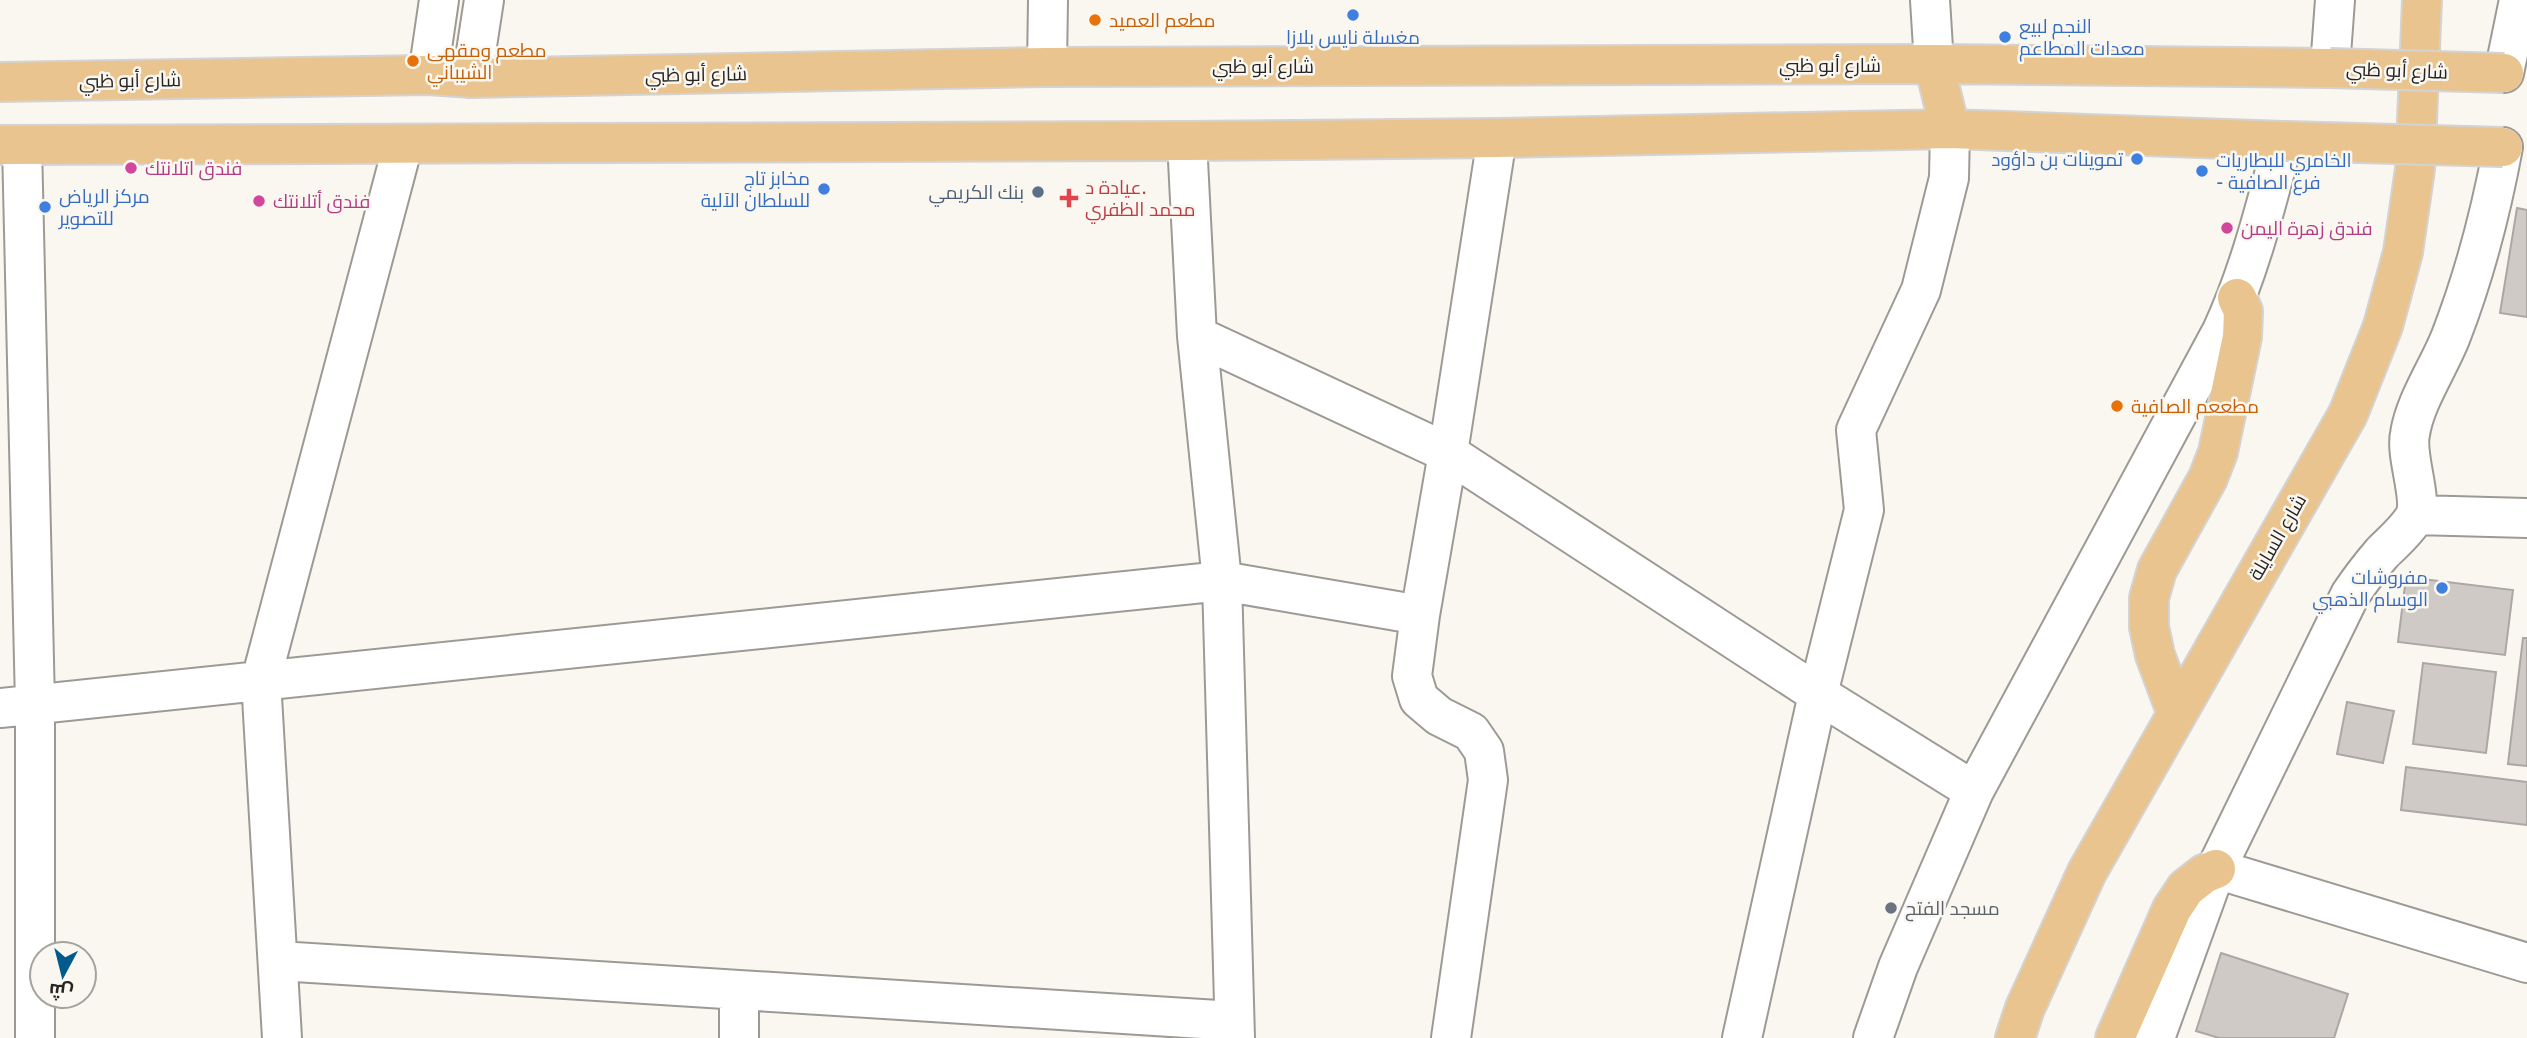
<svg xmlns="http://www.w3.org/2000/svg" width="2527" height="1038" font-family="'IBM Plex Sans',Cairo,sans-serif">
<rect width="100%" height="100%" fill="#faf7f1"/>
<path fill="#cfcac6" stroke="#aca7a4" stroke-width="2" d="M2517 208 2527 210V317L2500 313Z
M2406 577 2513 590 2505 655 2398 642Z
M2523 638H2527V766L2508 764Z
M2423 663 2496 672 2486 753 2413 744Z
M2347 702 2394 711 2383 763 2337 754Z
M2406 767 2527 782V825L2401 810Z
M2221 953 2348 994 2334 1038H2219L2196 1031Z"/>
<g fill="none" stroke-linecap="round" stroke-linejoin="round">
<g stroke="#9d9a95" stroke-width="42">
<path id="minor" d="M1930 0 1934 64
M1047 67 1048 0
M2330 68 2335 0
M2504 73 2519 0
M428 75 439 0
M472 78 484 0
M1187 141 1197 336 1222 581 1235 1038
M22 145 35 704V1038
M1197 336 1448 453 1818 694 1974 791
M2416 515 2527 518
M0 708 1222 581 1420 615
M2216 869 2527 963
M279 961 1234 1021
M739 990V1038
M282 1038 261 680 403 145
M1451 1038 1488 780 1484 751 1471 732 1439 716 1419 699 1412 676 1420 615 1448 453 1497 138
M1742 1038 1818 694 1864 510 1856 430 1921 290 1949 178 1950 129
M1873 1038 1898 967 1974 791 2222 331C2250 270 2266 205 2283 141
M2155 1038 2216 869 2350 595C2360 580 2370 567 2382 553 2393 542 2406 531 2414 518 2424 500 2405 457 2410 434 2415 401 2439 367 2451 336 2475 274 2491 212 2503 147"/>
</g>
<g stroke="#d4d3d3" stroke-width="42">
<path id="major" d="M1934 64 1950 129
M0 82 428 75 472 78 1047 67 1934 64 2330 68
M0 145 1187 141 1497 138 1950 129 2283 141
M2177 714 2155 655 2149 627V598L2157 570 2208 478 2218 452 2242 337 2243 311 2237 298
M2015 1038 2025 1008 2087 872 2348 414 2383 326 2403 252 2415 169 2422 0
M2115 1038 2172 909 2186 888 2204 874 2216 869"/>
</g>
<use href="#minor" stroke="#fff" stroke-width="38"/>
<use href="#major" stroke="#eac48e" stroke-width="38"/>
<g stroke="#d4d3d3" stroke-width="42" stroke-linecap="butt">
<path id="major-bridge" d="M2330 68 2504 73
M2283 141 2503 147"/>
</g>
<use href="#major-bridge" stroke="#eac48e" stroke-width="38"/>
</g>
<g fill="#3f7fe0" stroke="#faf7f1" stroke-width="2.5">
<circle cx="1353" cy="15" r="7"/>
<circle cx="2005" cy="37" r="7"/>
<circle cx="2137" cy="159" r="7"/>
<circle cx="2202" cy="171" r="7"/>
<circle cx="824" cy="189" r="7"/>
<circle cx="45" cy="207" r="7"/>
<circle cx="2442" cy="588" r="7"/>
</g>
<g fill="#e8710a" stroke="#faf7f1" stroke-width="2.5">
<circle cx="1095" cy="20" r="7"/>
<circle cx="413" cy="61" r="7"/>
<circle cx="2117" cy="406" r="7"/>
</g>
<g fill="#d1479c" stroke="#faf7f1" stroke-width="2.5">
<circle cx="131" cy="168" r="7"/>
<circle cx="259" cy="201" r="7"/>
<circle cx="2227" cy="228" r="7"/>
</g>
<circle fill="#5c6f8a" stroke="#faf7f1" stroke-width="2.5" cx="1038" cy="192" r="7"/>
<path fill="#e0444e" stroke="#faf7f1" stroke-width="2.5" d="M1065.5 187.5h7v7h7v7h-7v7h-7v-7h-7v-7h7z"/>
<circle fill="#6b7280" stroke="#faf7f1" stroke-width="2.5" cx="1891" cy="908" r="7"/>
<g text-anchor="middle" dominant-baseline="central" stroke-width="5" stroke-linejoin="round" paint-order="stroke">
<g font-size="19" fill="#c56008" stroke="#faf7f1" text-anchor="start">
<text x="1109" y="20">مطعم العميد</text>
<text x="427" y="50">مطعم ومقهى<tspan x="427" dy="22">الشيباني</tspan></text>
<text x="2131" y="406">مطععم الصافية</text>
</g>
<g font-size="19" fill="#366cbe" stroke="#faf7f1" text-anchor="start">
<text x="2019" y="26">النجم لبيع<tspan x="2019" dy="22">معدات المطاعم</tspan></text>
<text x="1353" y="37" text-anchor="middle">مغسلة نايس بلازا</text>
<text x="2123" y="159" text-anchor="end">تموينات بن داؤود</text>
<text x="2216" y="160">الخامري للبطاريات<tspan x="2216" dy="22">- فرع الصافية</tspan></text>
<text x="810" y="178" text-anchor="end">مخابز تاج<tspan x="810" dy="22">للسلطان الآلية</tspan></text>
<text x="59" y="196">مركز الرياض<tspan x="59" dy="22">للتصوير</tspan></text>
<text x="2428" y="577" text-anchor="end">مفروشات<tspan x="2428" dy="22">الوسام الذهبي</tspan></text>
</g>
<g font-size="19" fill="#262523" stroke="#faf7f1">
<text x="1830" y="65">شارع أبو ظبي</text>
<text x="1263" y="66">شارع أبو ظبي</text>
<text transform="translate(2397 70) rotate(2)">شارع أبو ظبي</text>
<text transform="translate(696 74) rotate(-1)">شارع أبو ظبي</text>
<text transform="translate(130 80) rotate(-1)">شارع أبو ظبي</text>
<text transform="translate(2277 537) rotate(-60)">شارع السايلة</text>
</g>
<g font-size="19" fill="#b23c85" stroke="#faf7f1" text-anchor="start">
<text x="145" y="168">فندق اتلانتك</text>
<text x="273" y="201">فندق أتلانتك</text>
<text x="2241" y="228">فندق زهرة اليمن</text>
</g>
<g font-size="19" fill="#be3a42" stroke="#faf7f1" text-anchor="start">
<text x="1085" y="187">عيادة د.<tspan x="1085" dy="22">محمد الظفري</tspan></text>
</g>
<g font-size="19" fill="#4e5e75" stroke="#faf7f1" text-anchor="end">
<text x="1024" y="192">بنك الكريمي</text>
</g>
<g font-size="19" fill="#5b616d" stroke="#faf7f1" text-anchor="start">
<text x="1905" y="908">مسجد الفتح</text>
</g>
</g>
<g transform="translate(63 975) rotate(187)"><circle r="33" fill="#faf7f1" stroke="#a5a39f" stroke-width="2"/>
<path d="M0-5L12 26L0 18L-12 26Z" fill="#025b8c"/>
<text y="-10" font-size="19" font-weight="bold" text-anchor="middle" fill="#262523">ش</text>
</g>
</svg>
